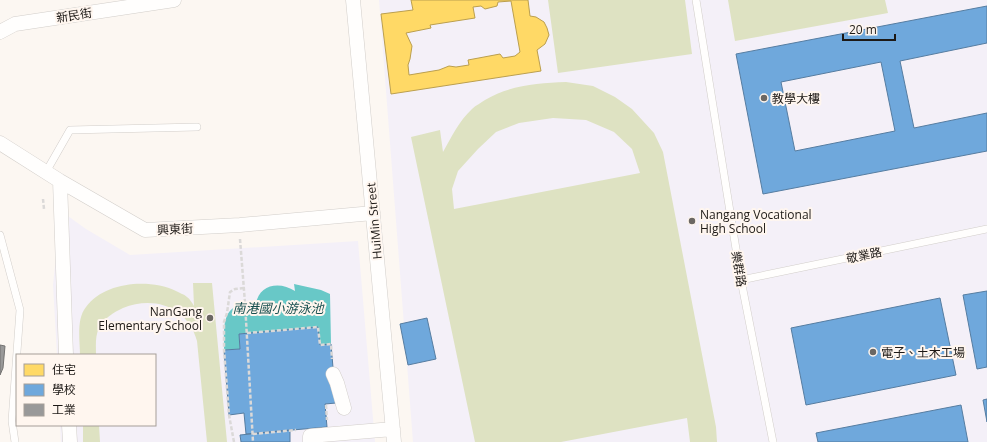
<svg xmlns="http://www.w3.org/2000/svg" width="987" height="442" font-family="'Open Sans','Noto Sans TC',sans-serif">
<rect width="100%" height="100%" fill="#fcf7f2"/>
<path fill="#f4f0f8" d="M379 0H987V442H413Z
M61 211 86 229 130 255 358 241 375 442H61L60 425H155V355H57L53 285Z"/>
<path fill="#dee2c2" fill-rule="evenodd" d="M548 0H685L692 54 558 73Z
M728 0H885L888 13 735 41Z
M566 82 593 86 615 97 632 109 654 133 663 152 716 427 717 442H690L687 418 561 442H475L411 137 440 130 443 152C452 136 459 121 472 109 476 105 481 103 485 100 510 85 538 83 566 82ZM553 118 586 120 614 132 632 149 640 173 454 209 452 189 458 171 478 149 496 132 519 123Z
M193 283H212L227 442H207L197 341C188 307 154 295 123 308 114 312 103 319 99 328 95 336 96 346 96 355H80C80 341 76 319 86 307 104 282 149 278 176 291 179 293 184 294 187 297 190 299 192 303 194 306Z
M83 425H99L100 442H83Z"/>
<path fill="#68c8c7" d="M294 284 321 290 330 294 331 344 320 345 318 327 239 334 240 349 224 350C224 324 221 301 256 304 259 284 280 281 295 291Z"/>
<path fill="#ffd966" stroke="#bb9f4e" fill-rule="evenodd" d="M411 0H528L530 16 536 17 544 22 547 28 549 35 545 44 537 50 541 71 391 94 381 14 413 10ZM511 1 520 52 515 56 503 58 500 54 468 60 469 65 456 67 449 66 439 70 409 75 408 65 410 59 412 46 406 33 431 28 430 25 475 18 473 7 481 6 485 9 497 6 498 2Z"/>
<path fill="#6fa8dc" stroke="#567da1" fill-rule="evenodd" d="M987 6V43L900 61 914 128 987 113V151L763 194 736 54ZM881 62 895 131 795 151 781 82Z
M987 291V367L977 369 963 295Z
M940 298 956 375 806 405 791 328Z
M427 318 436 359 408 365 400 324Z
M318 327 320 345 331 344 336 403 325 404 327 427 246 434 244 413 229 415 224 350 240 349 239 334Z
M987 399V422L983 400Z
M961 405 968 442H818L816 433Z
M290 430V442H241L240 435Z"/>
<path fill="#999" stroke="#747372" d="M0 345 5 346 3 368 0 375Z"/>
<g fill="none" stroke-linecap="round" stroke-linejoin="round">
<g stroke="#d2ceca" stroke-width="8">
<path id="lane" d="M696 0 741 280 773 442
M46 172 70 130 197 127
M0 235 20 310 12 421 15 442
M741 280 987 229"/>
</g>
<g stroke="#d2ceca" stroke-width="15">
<path id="street" d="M353 0 394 442
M0 32 15 24 174 0
M0 143 60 181 145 230 240 225 373 213
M60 181 66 355
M333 374 337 383 344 408
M69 425 70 442
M310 442V436L393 429"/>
</g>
<path stroke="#dbd9d8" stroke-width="2.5" stroke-dasharray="4 2" stroke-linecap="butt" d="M43 199 44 209
M240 239 245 303 253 442
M247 333 318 327 320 345 331 344 332 359
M326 405 327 420
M253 434 296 430
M234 442 229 415 224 350V322L227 313 230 292 235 289 244 288"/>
<use href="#lane" stroke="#fffefd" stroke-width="7"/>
<use href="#street" stroke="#fffefd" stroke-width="14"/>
</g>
<g fill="#6b6763" stroke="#fff6ef" stroke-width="1.5">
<circle cx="764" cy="98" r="4"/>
<circle cx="692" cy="221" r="4"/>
<circle cx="210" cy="318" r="4"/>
<circle cx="873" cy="352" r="4"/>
</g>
<g text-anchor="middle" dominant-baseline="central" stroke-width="4" stroke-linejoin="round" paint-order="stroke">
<g font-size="12" fill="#1d1916" stroke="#fff6ef">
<text transform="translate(74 15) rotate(-9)">新民街</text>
<text transform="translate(374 221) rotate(-95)">HuiMin Street</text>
<text transform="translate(175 229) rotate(-3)">興東街</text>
<text transform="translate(864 255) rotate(-12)">敬業路</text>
<text transform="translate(739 269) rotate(80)">樂群路</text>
</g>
<g font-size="12" fill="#1d1916" stroke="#fff6ef" text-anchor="start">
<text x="772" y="98">教學大樓</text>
<text x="700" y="214">Nangang Vocational<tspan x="700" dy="14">High School</tspan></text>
<text x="202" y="311" text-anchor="end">NanGang<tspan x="202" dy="14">Elementary School</tspan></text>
<text x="881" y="352">電子、土木工場</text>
</g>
<g font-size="13" font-style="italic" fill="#164e4e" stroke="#fff6ef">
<text x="278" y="308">南港國小游泳池</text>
</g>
</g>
<rect x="16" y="354" width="140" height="72" fill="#fff6ef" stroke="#a59e98"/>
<rect x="24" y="364" width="20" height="12" fill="#ffd966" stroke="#a59e98"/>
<text x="52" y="374" font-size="12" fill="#1d1916">住宅</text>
<rect x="24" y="384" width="20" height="12" fill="#6fa8dc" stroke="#a59e98"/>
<text x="52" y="394" font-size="12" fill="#1d1916">學校</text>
<rect x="24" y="404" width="20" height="12" fill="#999999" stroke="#a59e98"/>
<text x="52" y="414" font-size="12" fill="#1d1916">工業</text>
<path d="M843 34v6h52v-6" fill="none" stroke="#1d1916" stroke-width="2"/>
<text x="849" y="34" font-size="12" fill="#1d1916" stroke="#fff6ef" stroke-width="3" paint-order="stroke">20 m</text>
</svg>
